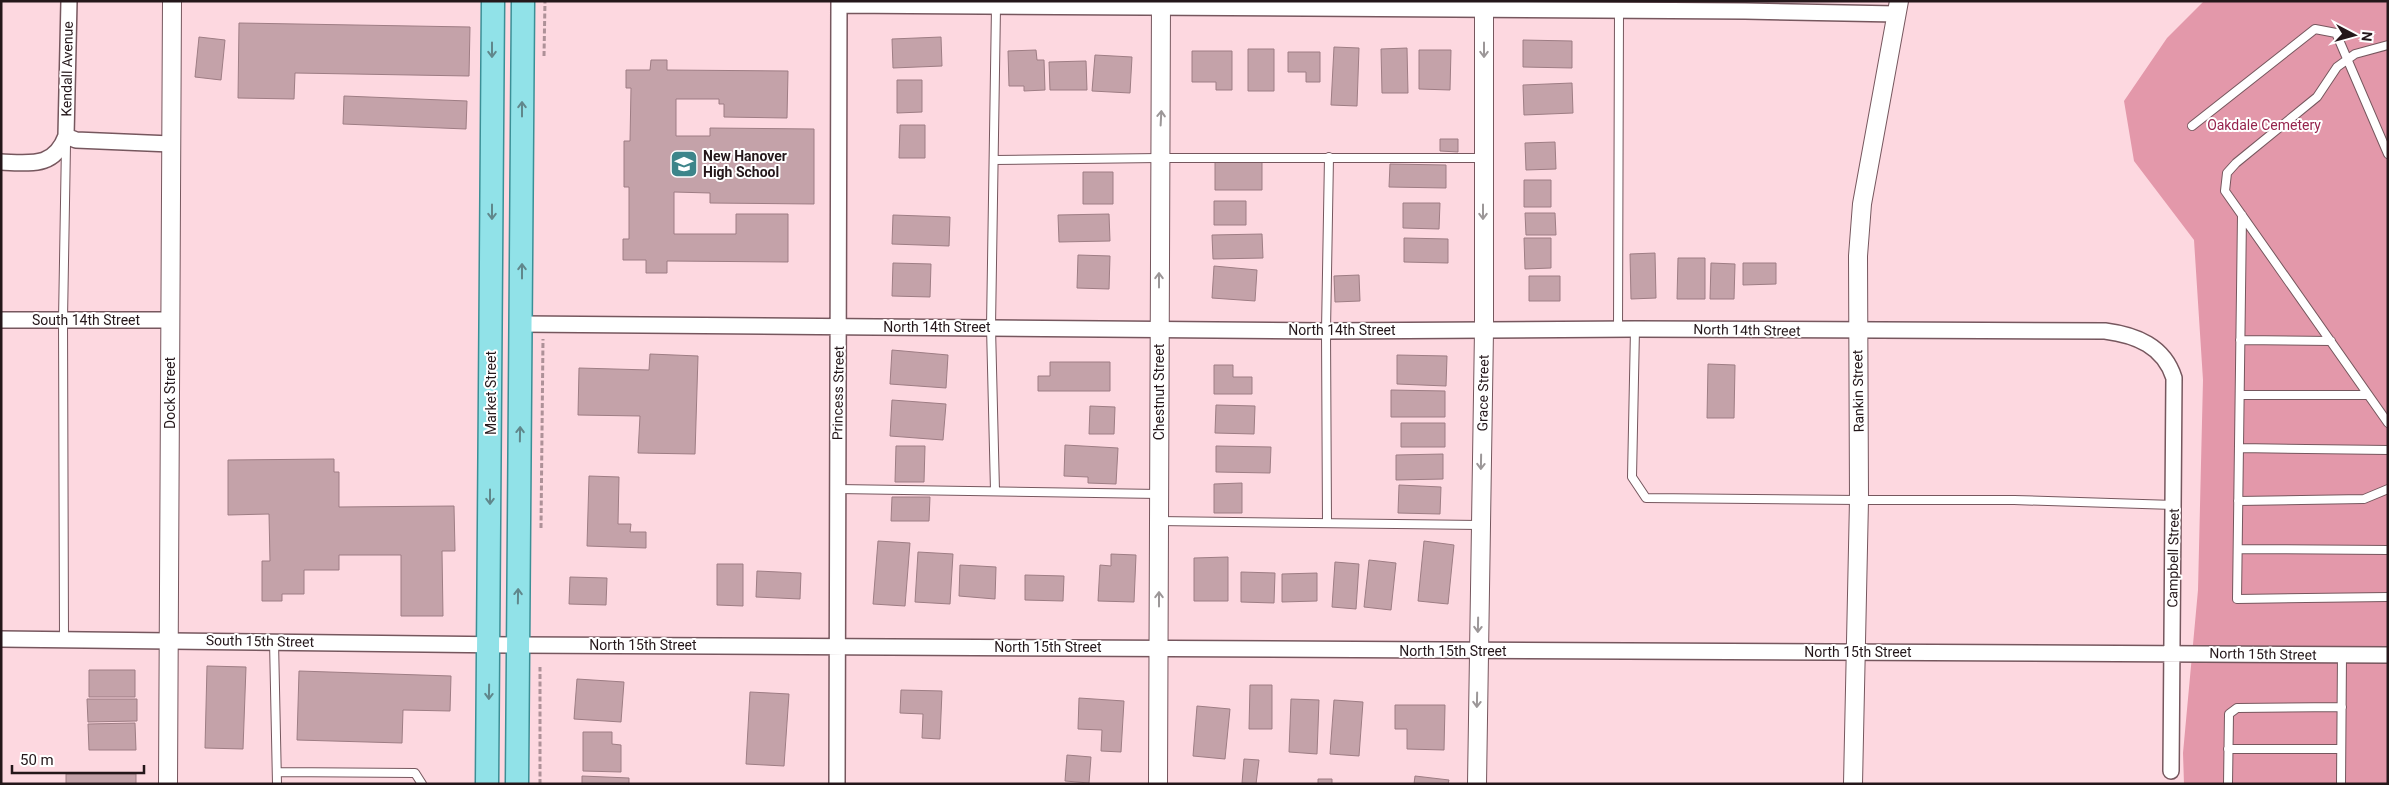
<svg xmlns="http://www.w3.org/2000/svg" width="2389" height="785" font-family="Roboto,sans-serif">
<rect width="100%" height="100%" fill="#fdd8e0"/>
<path fill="#e398aa" d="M2204 1H2388V784H2184L2183 753 2198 590 2203 380 2194 240 2134 161 2124 101 2167 38Z"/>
<path fill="#c4a2a9" stroke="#9e7d84" d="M239 23 470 27 469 76 295 73 294 99 238 98Z
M199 37 225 40 221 80 195 77Z
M941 37 942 66 893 68 892 39Z
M1523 40 1572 41V68L1523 67Z
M1334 47 1359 48 1357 106 1331 105Z
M1407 48 1408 93H1382L1381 49Z
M1248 49H1274V91H1248Z
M1036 50 1037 60H1044L1045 90 1024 91V86H1009L1008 51Z
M1419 50H1451L1450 90 1419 89Z
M1192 51H1232V90H1216V82H1192Z
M1288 52H1320V82H1306V72H1288Z
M1095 55 1132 57 1130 93 1092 91Z
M651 60H667V70L788 71 787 118 724 117V104H719V99H676V136H710V128L814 129V204L710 203V193L674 192V234H736V214H788V262L667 261V273H646V260H623V239H629V187H624V141H630L631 88H626V70H650Z
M1086 61 1087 90H1050L1049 62Z
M897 80H922V112L897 113Z
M1572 83 1573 113 1524 115 1523 85Z
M344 96 467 101 466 129 343 124Z
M900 125H925V158H899Z
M1440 139H1458V152L1440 151Z
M1555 142 1556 169 1526 170 1525 143Z
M1215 162H1262V190H1215Z
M1390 164 1446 165V188L1389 187Z
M1083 172H1113V204H1083Z
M1524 180H1551V207H1524Z
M1214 201H1246V225H1214Z
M1403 203H1440L1439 229 1403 228Z
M1525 213H1555L1556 235H1526Z
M1109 214 1110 241 1059 242 1058 215Z
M893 215 950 217 949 246 892 244Z
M1262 234 1263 258 1213 259 1212 235Z
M1404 238 1448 239V263L1404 262Z
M1524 238H1551V268L1525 269Z
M1655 253 1656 298 1631 299 1630 254Z
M1078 255 1110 256 1109 289 1077 288Z
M1678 258H1705V299H1677Z
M893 263 931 264 930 297 892 296Z
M1711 263 1735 264 1734 299H1710Z
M1743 263H1776V284L1743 285Z
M1214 266 1257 270 1255 301 1212 298Z
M1359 275 1360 301 1335 302 1334 276Z
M1529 276H1560V301H1529Z
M892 350 948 355 946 388 890 384Z
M650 354 698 356 695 454 638 453 640 416 578 415 579 368 649 370Z
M1397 355 1447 356 1446 386 1397 384Z
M1050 362H1110V391H1038V376H1050Z
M1708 364 1735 365 1734 418H1707Z
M1214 365H1233V377H1252V394H1214Z
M1391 390 1445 391V417H1391Z
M892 400 946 404 943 440 890 436Z
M1216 405 1255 406 1254 434 1215 433Z
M1090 406 1115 407 1114 434H1089Z
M1401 423H1445V447H1401Z
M1065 445 1118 448 1116 484 1088 483V477L1064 476Z
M896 446H925L924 482H895Z
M1216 446 1271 447 1270 473 1216 472Z
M1443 454V479L1396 480V455Z
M334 459V472H339V507L454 506 455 551H442L443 616H401V555H339V570H304V594H282V601H262V561H270L269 514 228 515V460Z
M589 476 619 477 618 524H631L630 532H646V548L587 546Z
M1242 483V513H1214V484Z
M1399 485 1441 487 1440 514 1398 513Z
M892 497H930L929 521H891Z
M878 541 910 543 905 606 873 604Z
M1424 541 1454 545 1448 604 1418 601Z
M918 552 953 554 950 604 915 602Z
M1111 554 1136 555 1134 602 1098 601 1100 565 1111 566Z
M1228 557V601H1194V558Z
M1369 560 1396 563 1391 610 1364 607Z
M1335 562 1359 564 1356 609 1332 607Z
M717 564H743V606L717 605Z
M960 565 996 567 995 599 959 596Z
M757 571 801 573 800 599 756 597Z
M1241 572 1275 573 1274 603 1241 602Z
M1317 573V601L1282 602V574Z
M1025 575 1064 576 1063 601 1025 600Z
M570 577 607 578 606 605 569 604Z
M207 666 246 667 243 749 205 748Z
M89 670H135V697H89Z
M299 671 451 676 450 711 403 710 402 743 297 740Z
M577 679 624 682 621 722 574 719Z
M1250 685H1272V729H1249Z
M901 690 942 691 940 739 922 738 923 714 900 713Z
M750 692 789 694 784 766 746 764Z
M1079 698 1124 701 1121 752 1101 751 1102 730 1078 729Z
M87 699H137V721L88 722Z
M1291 699 1319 700 1317 754 1289 752Z
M1334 700 1363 702 1359 756 1330 754Z
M1395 705H1445L1444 750 1407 749V729H1395Z
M1197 706 1230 709 1225 759 1193 756Z
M135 723 136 750H89L88 724Z
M583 732H612V744L621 745V772L583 771Z
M1067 755 1091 757 1089 783 1065 781Z
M1244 759 1259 760 1256 784 1242 783Z
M66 774H136V784H66Z
M582 776 629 778V784H582Z
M1415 776 1449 780 1448 784H1414Z
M1318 779H1332V784H1318Z"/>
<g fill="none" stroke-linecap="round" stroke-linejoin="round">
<g stroke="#76575e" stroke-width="10">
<path id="service" d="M2388 45 2355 54 2337 67 2317 97 2236 163 2227 173 2225 191 2388 423
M2192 126 2315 29 2336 33 2388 154
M994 160 1159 158H1483
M2242 215 2237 599 2388 597
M1618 329 1619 11
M1635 329 1632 477 1646 498 1859 500H2014L2174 505
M2240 340 2331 341
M2240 395H2368
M2239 448 2388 450
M838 489 1159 494
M995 491 991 327 996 7
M2238 501 2364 499 2388 489
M1158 521 1480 525
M1327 522 1326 331 1329 157
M2238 549 2388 550
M64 639 63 320 66 144
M274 641 277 784
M2228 749H2341
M277 772 415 773 422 784
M2228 784 2229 714 2237 708 2342 707
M2341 784 2342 655"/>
</g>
<g stroke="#76575e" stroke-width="18">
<path id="minor" d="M839 5 1745 11 1897 14
M66 136 76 140 171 144
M1 162C31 163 54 168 66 136L69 1
M1 320H171
M521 324 1326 331 1635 329 2105 331C2136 335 2164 346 2174 378L2171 771
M1 639 518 645 2388 655
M837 784 839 1"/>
</g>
<g stroke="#76575e" stroke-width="20">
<path id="tertiary" d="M168 784 172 1
M1158 784 1161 1
M1477 784 1484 330V1
M1853 784 1859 500 1858 256 1862 204 1899 1"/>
</g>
<g stroke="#3b8f96" stroke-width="25">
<path id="primary" d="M487 784 493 1
M517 784 523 1"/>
</g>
<path stroke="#ae9198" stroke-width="3" stroke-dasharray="5 2.5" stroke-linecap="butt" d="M544 56 545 1
M541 528 543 339
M540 784V667"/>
<use href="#service" stroke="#fff" stroke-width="8"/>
<use href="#minor" stroke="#fff" stroke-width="15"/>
<use href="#tertiary" stroke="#fff" stroke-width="18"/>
<use href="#primary" stroke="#91e2e8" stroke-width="22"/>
</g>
<defs><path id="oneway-shaft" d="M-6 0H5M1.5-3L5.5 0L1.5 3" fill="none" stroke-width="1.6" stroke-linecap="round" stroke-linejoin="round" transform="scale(1.25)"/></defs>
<g stroke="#60878b">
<use href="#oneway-shaft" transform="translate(492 50) rotate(90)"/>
<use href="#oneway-shaft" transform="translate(522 109) rotate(-90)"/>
<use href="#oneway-shaft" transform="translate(492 212) rotate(90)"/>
<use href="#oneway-shaft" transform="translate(522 271) rotate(-90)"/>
<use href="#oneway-shaft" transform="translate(520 434) rotate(-89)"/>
<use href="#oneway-shaft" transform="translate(490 497) rotate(90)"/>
<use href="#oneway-shaft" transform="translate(518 596) rotate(-89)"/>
<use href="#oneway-shaft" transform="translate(489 692) rotate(91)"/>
</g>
<g stroke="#9c9798">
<use href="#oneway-shaft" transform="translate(1484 50) rotate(90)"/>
<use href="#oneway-shaft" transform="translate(1161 118) rotate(-87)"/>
<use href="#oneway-shaft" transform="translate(1483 212) rotate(90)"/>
<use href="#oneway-shaft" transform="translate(1159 280) rotate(-90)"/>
<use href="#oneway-shaft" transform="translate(1481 462) rotate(91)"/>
<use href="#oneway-shaft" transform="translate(1159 599) rotate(-90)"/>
<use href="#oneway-shaft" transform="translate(1478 625) rotate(91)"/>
<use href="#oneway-shaft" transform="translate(1477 700) rotate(91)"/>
</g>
<defs>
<g id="school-square" transform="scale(1.4375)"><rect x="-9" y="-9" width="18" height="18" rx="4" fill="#3d858a" stroke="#fff"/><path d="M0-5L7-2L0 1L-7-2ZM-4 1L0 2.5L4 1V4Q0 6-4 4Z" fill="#fff"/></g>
</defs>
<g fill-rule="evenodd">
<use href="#school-square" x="684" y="164"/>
</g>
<g text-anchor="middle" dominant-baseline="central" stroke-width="4" stroke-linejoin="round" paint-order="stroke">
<g font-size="14" fill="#24171a" stroke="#fff">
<text transform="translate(67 69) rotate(-89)">Kendall Avenue</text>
<text x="86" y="320">South 14th Street</text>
<text x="937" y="327">North 14th Street</text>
<text x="1342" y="330">North 14th Street</text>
<text transform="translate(1747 330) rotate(1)">North 14th Street</text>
<text transform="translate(1858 391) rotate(-91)">Rankin Street</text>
<text transform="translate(1159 392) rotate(-90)">Chestnut Street</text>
<text transform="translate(170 393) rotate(-90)">Dock Street</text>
<text transform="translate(491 393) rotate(-90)">Market Street</text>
<text transform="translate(838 393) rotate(-89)">Princess Street</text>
<text transform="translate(1483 393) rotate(-89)">Grace Street</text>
<text transform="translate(2173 558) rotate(-89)">Campbell Street</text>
<text transform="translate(260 641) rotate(1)">South 15th Street</text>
<text x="643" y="645">North 15th Street</text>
<text x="1048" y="647">North 15th Street</text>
<text x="1453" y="651">North 15th Street</text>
<text x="1858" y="652">North 15th Street</text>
<text transform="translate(2263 654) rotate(1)">North 15th Street</text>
</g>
<g font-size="14" fill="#96234c" stroke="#fff">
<text x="2264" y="125">Oakdale Cemetery</text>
</g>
<g font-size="14" font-weight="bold" fill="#24171a" stroke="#fff" text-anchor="start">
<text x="703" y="156">New Hanover<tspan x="703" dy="16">High School</tspan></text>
</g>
</g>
<rect width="2389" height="785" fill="none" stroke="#24171a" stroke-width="5"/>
<g transform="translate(2354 35) rotate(96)" stroke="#ffffff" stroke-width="4" paint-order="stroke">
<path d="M0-4L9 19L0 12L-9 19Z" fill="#24171a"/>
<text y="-8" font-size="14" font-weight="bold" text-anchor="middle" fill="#24171a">N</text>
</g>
<path d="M12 765v8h132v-8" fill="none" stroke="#24171a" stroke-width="2.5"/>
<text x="20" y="765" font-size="15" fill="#24171a" stroke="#ffffff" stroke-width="4" paint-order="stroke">50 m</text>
</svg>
